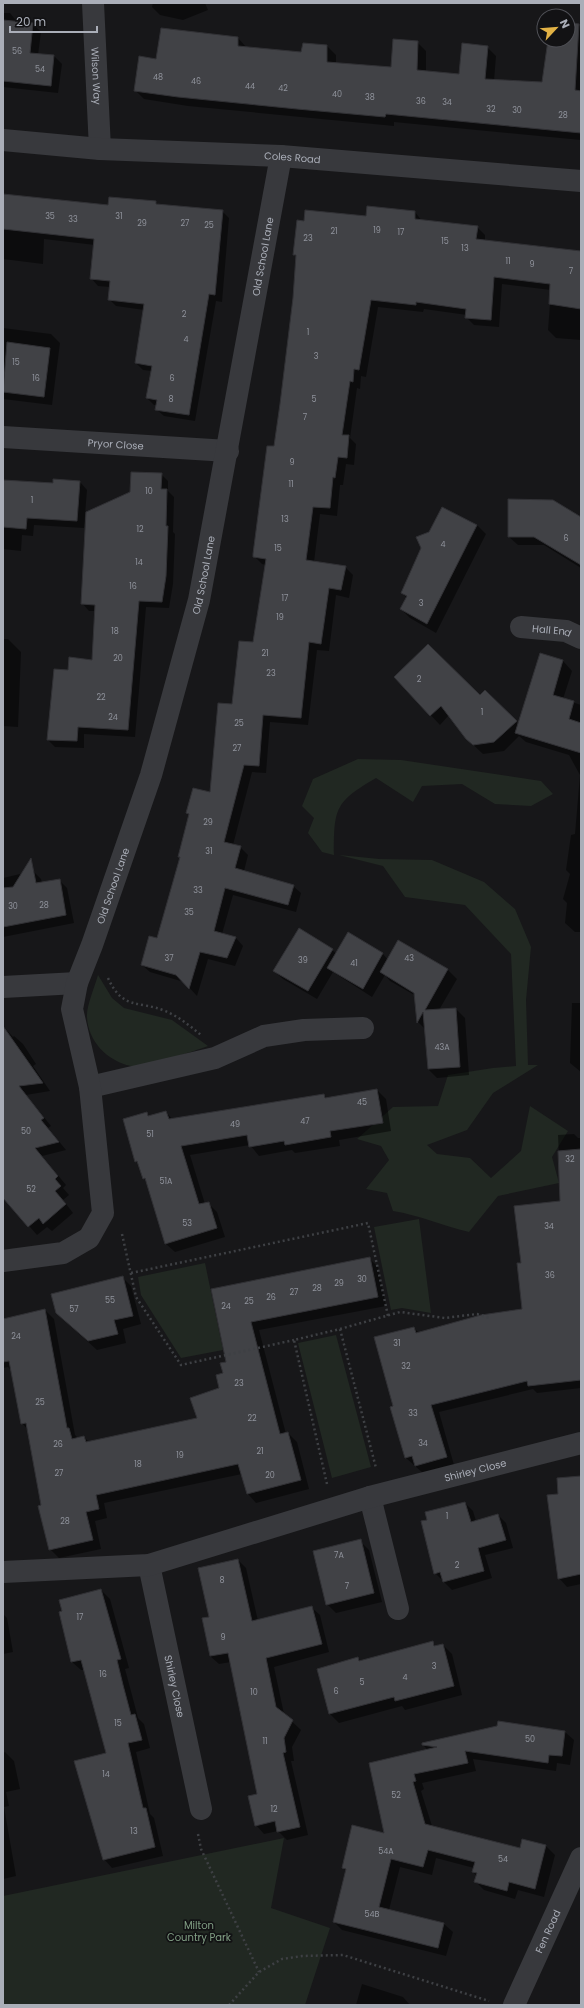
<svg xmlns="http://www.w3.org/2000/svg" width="584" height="2008" font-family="Poppins,sans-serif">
<rect width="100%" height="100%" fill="#171719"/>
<path fill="#212822" d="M358 759 401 760 541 781 553 794 531 806 495 804 462 784 422 786 413 802 376 778C335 802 334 808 334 855L322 852 308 833 314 818 302 806 313 779Z
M339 855 379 859 432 860 484 882 515 909 531 947 526 1000 528 1065H538L493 1093 467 1130 427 1145 437 1154 470 1158 491 1178 521 1151 530 1106 568 1131 552 1157 559 1183 498 1196 469 1232C443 1226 419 1215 393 1211L387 1193 366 1189 389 1160 381 1146 357 1139 393 1107 438 1106 448 1075 493 1068 516 1066 511 954 465 905 405 897 383 866Z
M98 975 112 998 124 1008 172 1020 208 1046C195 1051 142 1068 131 1066 107 1061 88 1041 87 1017 86 1007 95 986 98 975Z
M419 1219 431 1313 402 1308 391 1310 374 1227Z
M205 1263 223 1350 181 1358 141 1295 138 1277Z
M336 1335 371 1467 332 1478 298 1343Z
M284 1838 271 1908 330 1928 305 2005H3V1896Z"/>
<path fill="#0007" d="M153 3H205L208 10 183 20 160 15 152 7Z
M3 13H10L18 23 33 24 41 32 38 55 54 56 62 64 58 93 3 87Z
M568 23 578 25 581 27V140L394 122V126L188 106 144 99 135 90 157 60 238 38 247 48 302 53 327 46 336 55V64L392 68 417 42 426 51V72L460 75 487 47 496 56 494 81 542 83 549 40H568Z
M3 194 109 206 156 202 159 205 222 211 229 218 222 302 216 301 195 421 164 416 156 409 157 405H154L147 398 152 371 143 370 136 363 144 310 116 306 109 299 110 287 98 286 91 278 95 245 44 239 43 264 3 259Z
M415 212 422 221 477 227 485 235V241L581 251V340L556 338 548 330 551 290 502 284 499 327 474 325 466 317 467 315 424 309 423 312 378 307 366 377 361 376 360 389 357 388 350 438 356 444 354 465 346 464 343 485H340L337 516 320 514 314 562 345 567 353 575 349 598 336 595 329 651 317 650 308 725 270 722 266 773 252 772 233 845 240 847 248 855 244 871 293 886 301 893 296 912 233 895 222 934 236 938 243 946 235 966 208 959 197 996 184 982 150 972 142 965 158 940 181 858 179 856 190 815 187 813 211 793 233 705 254 643 266 565 262 564 254 556 275 448 294 298 297 257 294 255 305 222Z
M3 328 51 334 60 343 52 405 3 399Z
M161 474 168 481V491L174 497 173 532 175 534 173 584 169 608 146 607 135 737 84 734V748L55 747 48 740 69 672 93 661 96 611H89L82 603 131 493Z
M3 480 54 485 80 482 87 490 84 528 34 525 33 536 22 535 21 551 3 549Z
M581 519V568L544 545H518L509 537Z
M477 525 486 534 436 633 410 618 401 609 407 598 402 593Z
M3 639H8L21 652 18 727 3 726Z
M541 655 563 661 572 671 563 699 581 705V932H575L565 923 567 903 563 899 570 874 566 870 571 835 575 834 580 775 569 755 526 742 519 736 504 751 483 754 467 739 449 715 440 725 395 677 480 696 485 691 519 725Z
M33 871 41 879 42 883 59 880 67 888 74 923 3 937V875V878Z
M349 934 383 954 388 960 399 942 448 970 457 979 439 1010 456 1009 465 1018 469 1075 437 1078 428 1069 426 1030 418 1022 416 996 390 981 385 975 372 997 333 972 317 999 283 979 274 971 332 950 337 954Z
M572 1003H581V1072L570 1063Z
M3 1026 13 1037 14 1036 23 1044 36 1064 33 1066 50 1091 26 1095 51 1126 48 1128 66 1150 42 1156 66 1185 63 1188 69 1195 63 1200 73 1213 52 1231 47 1227 37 1235 3 1196Z
M377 1090 386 1099 391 1131 339 1140 340 1146 295 1153 292 1150 259 1156 250 1145 190 1155 205 1204 208 1203 217 1212 225 1237 175 1252 166 1244 147 1182 144 1178 140 1165 136 1161 147 1113 150 1117 166 1112 173 1120 324 1095 327 1098Z
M574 1134 578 1138H581V1388L537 1393 533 1389 439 1412 454 1465 424 1474 406 1458 394 1407 414 1328 419 1333 523 1310 522 1264 561 1202 558 1135Z
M369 1258 378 1267 386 1306 259 1330 286 1434 288 1433 297 1442 309 1489 256 1503 248 1494 242 1474 104 1503 107 1518 95 1521 101 1549 59 1558 50 1549 28 1430 22 1423 12 1371 8 1367 3 1368V1321L45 1310 54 1319 75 1435 78 1438 84 1437 89 1442 199 1418 220 1388 227 1363 212 1289Z
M122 1277 131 1286 141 1324 123 1329 126 1343 97 1350 66 1322Z
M581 1477V1584L567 1587 559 1578 560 1495Z
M465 1503 473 1511 476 1521 498 1515 506 1523 513 1548 485 1555 492 1578 452 1590 435 1573 428 1520Z
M360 1541 369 1550 382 1602 336 1613 327 1604Z
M238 1560 246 1568 258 1621 311 1607 320 1615 329 1652 274 1667 284 1714 301 1730 292 1747 294 1761H291L308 1835 287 1840 278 1831 264 1834 256 1825 259 1795 231 1662 219 1664 210 1656V1617Z
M101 1590 110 1599 129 1668 125 1669 132 1695 138 1718 144 1724 150 1748 136 1752 150 1814 154 1818 163 1856 112 1868 104 1859 107 1754 85 1670H81L72 1662 60 1612Z
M3 1614 7 1618 13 1652 3 1654Z
M433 1643 437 1647 443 1645 452 1654 462 1695 405 1710 402 1706 339 1723 330 1714 358 1658 361 1661Z
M565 1732 574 1740 570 1765 557 1763 556 1771 473 1759 476 1771 422 1783 424 1789 421 1791 432 1826 520 1850 523 1840 546 1846 555 1855 544 1897 518 1890 515 1899 484 1890 476 1882 477 1876 473 1872 474 1868 436 1858 432 1875 400 1867 389 1910 444 1924 453 1932 446 1956 342 1930 334 1922 346 1871 343 1868 386 1834 370 1764 428 1750 423 1745Z
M5 1752 14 1761 20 1789 6 1792 9 1806 4 1807 16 1876 3 1879V1753Z
M362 1984 403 1997 410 2005H356Z"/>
<path fill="#414246" stroke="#313135" d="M3 20 33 23 30 53 54 55 51 86 3 81Z
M568 22 579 24 575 90 581 91V133L386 114 385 117 297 109 178 97 134 91 139 56 156 59 161 28 238 37V46L301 52 303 43 327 45V62L391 67 393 39 418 41 417 70 459 74 462 43 488 46 485 79 542 82 548 40H568Z
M3 194 108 205 109 197 156 201V204L223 210 215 295 209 294 189 415 155 410 157 400 146 398 152 366 135 363 144 304 108 300 110 281 90 279 94 239 3 229Z
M367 206 415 211V219L478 226 476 239 581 251V309L549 304 550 284 494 277 491 320 465 318 466 309 416 302V305L371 300 359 370 354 369 353 382 350 381 342 435H349L347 458 338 457 335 478 333 477 330 508 313 507 306 560 346 566 341 590 329 588 321 644 309 642 301 718 263 715 259 766 244 765 224 842 241 846 235 868 294 885 288 905 225 888 214 931 236 937 227 958 200 952 189 989 176 975 141 965 149 936 157 938 180 857H178L189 814 186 813 193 788 210 792 218 703 232 704 239 641 253 642 266 559 253 557V554L267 446H274L280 404 293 298 296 255H293L297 220 304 221 305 210 366 216Z
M7 342 50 348 44 397 3 392Z
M131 472 162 473 161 489H167L166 526H168L166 576 162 602 139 601 128 730 78 727 77 741 47 740 54 669 68 670 69 657 92 660 95 605 81 604 86 512 130 492Z
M53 479 80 481 77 521 27 518 26 529 3 527V480L53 483Z
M508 499 553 500 581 517V565L534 537H508Z
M442 507 477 525 427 624 400 609 407 596 401 593 421 548 416 537 429 532Z
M428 644 480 695 485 690 517 721 494 742 473 745 466 739 441 706 430 716 394 677Z
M540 653 563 660 553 695 574 701 569 719 581 723V753L515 733Z
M31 858 36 883 60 879 66 915 3 927V888L13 887Z
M299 928 333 949 308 991 273 971Z
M348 932 383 953 363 989 327 968Z
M398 940 448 969 425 1010 456 1008 460 1067 428 1069 423 1012 417 1023 414 993 380 972Z
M3 1026 43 1083 19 1086 44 1118 41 1120 59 1142 35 1148 58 1176 55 1179 61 1186 55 1191 66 1204 43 1224 39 1218 28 1227 3 1198Z
M377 1089 383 1123 330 1131 331 1137 285 1145 284 1141 249 1147 247 1135 181 1146 199 1204 209 1202 217 1228 165 1244 145 1178 143 1179 137 1161 135 1162 123 1119 147 1112 148 1116 166 1111 169 1119 324 1094 325 1098Z
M581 1149V1380L528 1386 527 1381 431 1405 447 1457 415 1466 412 1456 405 1458 390 1407 393 1406 374 1337 414 1327 416 1333 481 1315 522 1309 517 1263H521L514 1206 560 1201 558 1151Z
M370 1257 378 1297 251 1322 280 1434 288 1432 301 1480 247 1494 238 1464 96 1495 99 1509 86 1512 93 1540 49 1550 38 1506 41 1505 26 1423 21 1424 9 1361 3 1362V1319L45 1309 67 1428H69L72 1439 84 1436 86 1442 197 1418 190 1398 219 1388 216 1375 223 1373 220 1363 226 1362 211 1289Z
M123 1276 133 1316 114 1320 118 1334 88 1341 56 1313 51 1294Z
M581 1476V1574L558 1579 547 1495 558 1494 557 1478Z
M465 1502 471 1522 498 1514 506 1540 478 1548 484 1571 443 1582 440 1572 434 1574 421 1521 427 1520 425 1512Z
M361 1539 374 1593 326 1605 313 1551Z
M238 1559 252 1621 312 1606 322 1644 266 1658 276 1707 293 1720 284 1738 286 1752 283 1753 300 1827 277 1832 275 1821 255 1826 248 1796 257 1794 228 1653 210 1656 202 1618 209 1617 198 1568Z
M101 1589 121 1659 117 1660 123 1685 131 1715 135 1714 142 1740 128 1743 143 1808H146L155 1847 103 1860 74 1761 106 1753 81 1660 71 1662 59 1612 62 1611 59 1600Z
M433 1641 434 1646 443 1644 454 1686 395 1701 394 1697 329 1714 317 1669 358 1657 359 1661Z
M498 1721 565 1731 562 1756 549 1755 548 1763 465 1751 468 1763 414 1774 416 1781 413 1782 425 1824 520 1848 522 1839 546 1845 535 1889 509 1882 507 1891 474 1882 477 1873 472 1872 475 1862 428 1850 423 1867 391 1859 379 1907 444 1923 438 1948 333 1922 346 1869 342 1868 352 1825 384 1833 369 1763 437 1747 422 1745V1743L497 1726Z"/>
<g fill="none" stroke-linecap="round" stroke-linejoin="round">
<path stroke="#3e4044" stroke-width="2.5" stroke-dasharray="2 3" stroke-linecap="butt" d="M108 978C123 1011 139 1000 165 1011 178 1016 190 1026 201 1035
M122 1234 136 1297 181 1365 294 1340
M131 1273 368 1223 388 1316
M340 1329 400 1312 445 1318 477 1314 490 1318
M327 1484 294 1340 340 1329 376 1468
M198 1834 201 1849 259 1972
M229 2005 259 1972 282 1959 302 1956 343 1955 489 2001"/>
<g stroke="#38393d" stroke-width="22">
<path id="s1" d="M93 3 100 149"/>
<path id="s2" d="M3 140 100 149 281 156 581 181"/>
<path id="s3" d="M3 437 228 451"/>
<path id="s4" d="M521 627 566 631 581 638"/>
<path d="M3 987 77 983"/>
<path d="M90 1087 215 1058 264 1036 304 1030 363 1028"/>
<path id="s5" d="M3 1261 63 1253 89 1238 103 1213 90 1087 72 1009 77 983 92 945 151 775 199 600 281 156"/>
<path d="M370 1497 398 1609"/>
<path id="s6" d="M149 1565 201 1809"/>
<path id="s7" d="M3 1572 149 1565 370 1497 581 1443"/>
<path id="s8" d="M514 2005 581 1858"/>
</g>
</g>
<g text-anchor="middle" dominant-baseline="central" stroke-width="3.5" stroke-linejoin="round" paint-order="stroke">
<g font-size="8" fill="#90939c">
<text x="17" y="51">56</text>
<text x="40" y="69">54</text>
<text x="158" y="77">48</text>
<text x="196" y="81">46</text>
<text x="250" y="86">44</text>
<text x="283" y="88">42</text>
<text x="337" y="94">40</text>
<text x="370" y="97">38</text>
<text x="421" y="101">36</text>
<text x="447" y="102">34</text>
<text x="491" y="109">32</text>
<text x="517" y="110">30</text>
<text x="563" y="115">28</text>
<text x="50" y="216">35</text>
<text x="119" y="216">31</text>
<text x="73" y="219">33</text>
<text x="142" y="223">29</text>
<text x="185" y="223">27</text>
<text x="209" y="225">25</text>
<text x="377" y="230">19</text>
<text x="334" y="231">21</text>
<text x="401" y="232">17</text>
<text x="308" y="238">23</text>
<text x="445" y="241">15</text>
<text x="465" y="248">13</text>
<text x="508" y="261">11</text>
<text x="532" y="264">9</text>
<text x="571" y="271">7</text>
<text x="184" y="314">2</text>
<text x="308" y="332">1</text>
<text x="186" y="339">4</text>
<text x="316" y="356">3</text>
<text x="16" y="362">15</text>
<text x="36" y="378">16</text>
<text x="172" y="378">6</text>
<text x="171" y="399">8</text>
<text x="314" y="399">5</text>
<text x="305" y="417">7</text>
<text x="292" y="462">9</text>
<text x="291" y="484">11</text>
<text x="149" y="491">10</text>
<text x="32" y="500">1</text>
<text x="285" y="519">13</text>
<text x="140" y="529">12</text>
<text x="566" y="538">6</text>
<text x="443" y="544">4</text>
<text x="278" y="548">15</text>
<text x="139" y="562">14</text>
<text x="133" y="586">16</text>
<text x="285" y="598">17</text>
<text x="421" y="603">3</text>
<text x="280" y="617">19</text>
<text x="115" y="631">18</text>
<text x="265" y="653">21</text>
<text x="118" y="658">20</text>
<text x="271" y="673">23</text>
<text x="419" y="679">2</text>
<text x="101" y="697">22</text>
<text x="482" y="712">1</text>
<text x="113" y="717">24</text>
<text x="239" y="723">25</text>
<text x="237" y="748">27</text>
<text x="208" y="822">29</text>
<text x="209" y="851">31</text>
<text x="198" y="890">33</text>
<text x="44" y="905">28</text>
<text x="13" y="906">30</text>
<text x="189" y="912">35</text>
<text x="169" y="958">37</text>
<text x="409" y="958">43</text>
<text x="303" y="960">39</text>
<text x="354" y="963">41</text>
<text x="442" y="1047">43A</text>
<text x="362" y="1102">45</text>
<text x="305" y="1121">47</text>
<text x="235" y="1124">49</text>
<text x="26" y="1131">50</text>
<text x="150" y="1134">51</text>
<text x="570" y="1159">32</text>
<text x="166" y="1181">51A</text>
<text x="31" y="1189">52</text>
<text x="187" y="1223">53</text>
<text x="549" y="1226">34</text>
<text x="550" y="1275">36</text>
<text x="362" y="1279">30</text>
<text x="339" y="1283">29</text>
<text x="317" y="1288">28</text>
<text x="294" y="1292">27</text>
<text x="271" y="1297">26</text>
<text x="110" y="1300">55</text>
<text x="249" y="1301">25</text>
<text x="226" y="1306">24</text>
<text x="74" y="1309">57</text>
<text x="16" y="1336">24</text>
<text x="397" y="1343">31</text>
<text x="406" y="1366">32</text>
<text x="239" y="1383">23</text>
<text x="40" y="1402">25</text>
<text x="413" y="1413">33</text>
<text x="252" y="1418">22</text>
<text x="423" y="1443">34</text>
<text x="58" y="1444">26</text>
<text x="260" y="1451">21</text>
<text x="180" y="1455">19</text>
<text x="138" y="1464">18</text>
<text x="59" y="1473">27</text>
<text x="270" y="1475">20</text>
<text x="447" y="1516">1</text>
<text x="65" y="1521">28</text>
<text x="339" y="1555">7A</text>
<text x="457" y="1565">2</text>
<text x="222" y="1580">8</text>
<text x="347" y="1586">7</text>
<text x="80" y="1617">17</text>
<text x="223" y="1637">9</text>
<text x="434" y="1666">3</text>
<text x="103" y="1674">16</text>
<text x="405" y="1677">4</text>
<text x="362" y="1682">5</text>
<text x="336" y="1691">6</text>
<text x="254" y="1692">10</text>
<text x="118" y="1723">15</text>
<text x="530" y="1739">50</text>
<text x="265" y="1741">11</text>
<text x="106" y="1774">14</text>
<text x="396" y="1795">52</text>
<text x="274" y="1809">12</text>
<text x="134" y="1831">13</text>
<text x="386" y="1851">54A</text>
<text x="503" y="1859">54</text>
<text x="372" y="1914">54B</text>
</g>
<g font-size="10" fill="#aaaeb8" stroke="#121214">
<text stroke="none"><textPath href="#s1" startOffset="73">Wilson Way</textPath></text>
<text stroke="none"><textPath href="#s2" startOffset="290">Coles Road</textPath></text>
<text stroke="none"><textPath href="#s5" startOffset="1104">Old School Lane</textPath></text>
<text stroke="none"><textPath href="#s3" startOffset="113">Pryor Close</textPath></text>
<text stroke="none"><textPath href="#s5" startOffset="780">Old School Lane</textPath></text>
<text stroke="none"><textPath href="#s4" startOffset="31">Hall End</textPath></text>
<text stroke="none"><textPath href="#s5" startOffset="456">Old School Lane</textPath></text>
<text stroke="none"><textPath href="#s7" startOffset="486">Shirley Close</textPath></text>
<text stroke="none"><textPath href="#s6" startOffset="124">Shirley Close</textPath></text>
<text stroke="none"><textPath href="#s8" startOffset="81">Fen Road</textPath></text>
</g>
<g font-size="10" fill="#83a186" stroke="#121214">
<text x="199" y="1925">Milton<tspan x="199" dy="12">Country Park</tspan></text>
</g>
</g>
<rect width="584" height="2008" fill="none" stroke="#aaaeb8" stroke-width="8"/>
<g transform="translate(556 28) rotate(64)"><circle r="19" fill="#121214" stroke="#4f5056"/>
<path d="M0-3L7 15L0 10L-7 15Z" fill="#e2b245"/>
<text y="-6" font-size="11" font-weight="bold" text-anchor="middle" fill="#aaaeb8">N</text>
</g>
<path d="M10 26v6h87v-6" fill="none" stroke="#aaaeb8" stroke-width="2"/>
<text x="16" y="26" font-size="12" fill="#aaaeb8" stroke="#121214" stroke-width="3" paint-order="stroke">20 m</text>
</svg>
